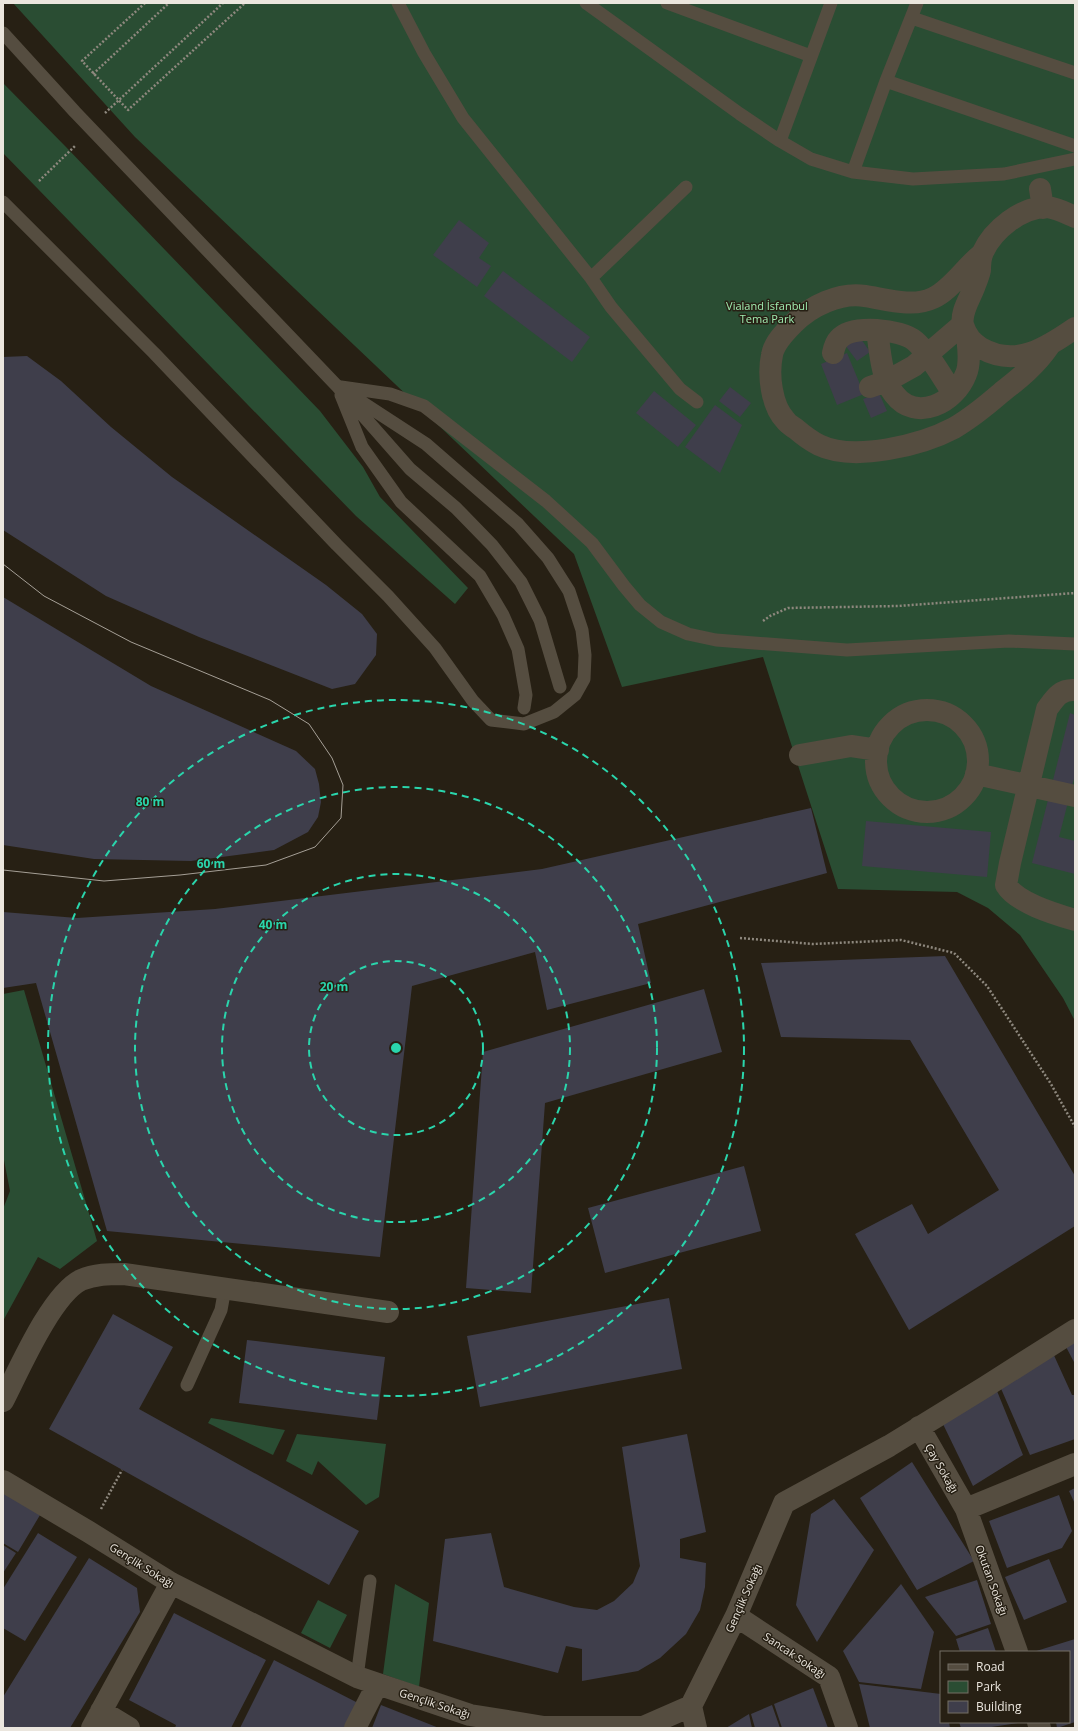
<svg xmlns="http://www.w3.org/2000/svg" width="1078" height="1731" font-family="'Open Sans',sans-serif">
<rect width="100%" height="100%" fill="#272014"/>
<path fill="#2a4d33" d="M13 3H1075V1021L1063 998 1020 935 988 908 957 892 838 889 763 657 622 687 574 554 135 137Z
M3 83 66 147 320 411 363 467 380 497 468 588 455 604 356 516 3 153Z
M24 990 97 1241 60 1269 38 1257 3 1321V1209L10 1191 3 1155V994Z
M211 1418 285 1430 273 1455 208 1423Z
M297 1434 386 1444 379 1497 366 1505 318 1461 312 1475 286 1461Z
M395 1584 429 1603 419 1687 383 1674Z
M318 1600 347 1615 330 1648 301 1633Z"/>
<path fill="#3f3e4b" d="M459 220 489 243 479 258 491 266 477 287 433 255Z
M503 271 590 337 572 362 484 296Z
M859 336 870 352 857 361 845 345Z
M847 353 864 394 837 405 821 364Z
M27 356 61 381 111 427 172 477 326 585 362 614 377 634 376 655 355 684 332 689 199 637 106 596 3 530V357Z
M730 387 751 403 740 417 719 401Z
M654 391 696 425 678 447 636 413Z
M879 393 887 411 871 418 863 399Z
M715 405 742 425 720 473 685 447Z
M3 597 151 686 296 751 315 769 319 784 321 802 318 817 308 832 274 850 191 861 94 859 3 845Z
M1070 713 1075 715V775L1059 837 1075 841V874L1032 863Z
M811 808 827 873 638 924 651 983 547 1010 535 952 412 986 380 1257 107 1231 36 983 3 988V912L77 918 215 909 542 869Z
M866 821 991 832 987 877 862 866Z
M945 956 1075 1176V1226L909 1330 855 1234 912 1204 928 1234 999 1190 910 1040 781 1037 761 963Z
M704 989 722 1052 545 1103 531 1293 466 1288 483 1052Z
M744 1166 761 1231 605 1273 588 1208Z
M669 1298 682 1369 480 1407 467 1336Z
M113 1314 173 1347 139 1409 359 1531 329 1585 49 1429Z
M1075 1337V1364L1064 1343Z
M247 1340 385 1357 377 1420 239 1403Z
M1052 1351 1072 1395H1075V1439L1030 1455 999 1384Z
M995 1386 1023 1455 973 1486 942 1422Z
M687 1434 706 1532 680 1539V1558L706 1563 705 1587 700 1610 686 1634 660 1658 638 1671 582 1681V1649L566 1646 558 1673 433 1641 445 1539 491 1533 504 1587 574 1607 597 1610 614 1601 633 1583 640 1566 622 1447Z
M912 1462 974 1561 917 1590 860 1498Z
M1075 1488V1504L1069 1491Z
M3 1492 40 1515 18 1552 3 1543Z
M1059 1495 1072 1531 1062 1548 1007 1568 989 1521Z
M834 1499 874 1550 817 1642 796 1605 811 1514Z
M38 1533 77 1557 25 1641 3 1628V1589Z
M3 1545 16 1553 3 1573Z
M89 1558 137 1588 140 1612 70 1728H3V1697Z
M1049 1559 1067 1602 1024 1620 1005 1577Z
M977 1580 991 1624 956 1636 925 1597Z
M901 1584 934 1632 921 1689 859 1682 843 1651Z
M174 1613 266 1660 231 1728H175L176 1725 129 1700Z
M988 1628 996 1652H960L956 1639Z
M1075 1639V1722L1057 1728 1056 1722H1069V1652H1033Z
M274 1660 358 1703 345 1728H240Z
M859 1684 941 1694V1722H949L950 1728H870Z
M813 1688 828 1728H782L774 1704Z
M381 1705 439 1728H372Z
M772 1705 780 1728H755L751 1714Z
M749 1714 752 1728H726Z
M959 1722H1017L1018 1723 985 1728H961Z"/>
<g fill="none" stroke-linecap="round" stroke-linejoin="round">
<path stroke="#8e887e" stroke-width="2.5" stroke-dasharray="2 2" stroke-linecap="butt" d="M145 3 82 61 128 110 245 3
M93 74 169 3
M105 113 223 3
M39 181 76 145
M763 621 770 616 788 608 898 606 1075 593
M740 938 813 944 901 940 954 953 987 986 1051 1084 1075 1127
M101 1509 122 1470"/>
<path stroke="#554d40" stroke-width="13" d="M398 3 424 53 463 118 591 278 611 307 680 389 697 402
M586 3 740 114 780 141 811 159 853 172 913 179 1004 174 1075 159
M667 3 811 56
M912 18 1075 73
M3 33 75 112 337 386 410 469 456 508 492 545 521 582 540 620 560 687
M886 81 1075 146
M780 141 831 3
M853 172 886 81 917 3
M3 202 154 353 337 545 388 596 435 648 473 701 491 720 524 724 554 712 575 695 584 679 585 655 582 630 569 591 548 558 518 524 426 444 337 386
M591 278 686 187
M341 387 390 394 424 406 546 501 592 543 624 586 640 605 661 622 688 634 716 640 847 650 1009 641 1075 644
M341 395 362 447 401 502 480 576 503 615 518 649 526 695 524 708
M187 1385 221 1310 225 1288
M357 1677 370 1581"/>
<path stroke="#554d40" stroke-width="22" d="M1040 189 1043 208
M1075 217C1066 213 1057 208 1047 207 1021 207 993 230 983 252 980 258 980 265 980 270 979 275 977 280 975 285 971 297 960 312 963 325 966 335 972 343 981 348 1016 368 1046 348 1075 328
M982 254C966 266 951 290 933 298 913 308 885 299 865 296 840 292 810 306 793 324 785 332 774 343 772 355 768 374 771 406 786 421 788 424 792 426 796 429 803 435 811 441 819 445 854 462 922 445 954 428 971 418 987 405 1002 392 1020 378 1036 365 1049 346
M877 330C880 351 881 377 894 394 916 423 955 403 966 374 971 362 968 348 967 335
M833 353C834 348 835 343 839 339 852 324 901 329 915 341 929 353 942 377 953 393
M870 387 887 381 914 366 963 324
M1075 690C1060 689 1055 698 1047 709L1010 863 1006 885C1017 903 1055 914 1075 920
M876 761a51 51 0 1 1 102 0a51 51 0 1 1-102 0Z
M800 755 851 746 878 750
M976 774 1075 796
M3 1401C19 1370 51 1295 81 1280 95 1274 109 1274 124 1274L388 1312
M919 1427 966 1509 1017 1652
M3 1481 89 1532 171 1583 357 1677 470 1715 544 1727H643L691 1706 736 1616 784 1503 889 1446 985 1387 1075 1330
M966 1509 1075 1464
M736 1616 829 1677 847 1728
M691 1706 696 1728
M101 1711 129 1728
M1038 1722 1040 1728
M92 1728 171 1583
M355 1728 377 1685"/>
<path stroke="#a59f96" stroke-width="1" d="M3 564 44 596 131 642 270 700 309 724 332 758 343 785 341 818 315 847 266 865 180 875 104 881 3 870"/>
</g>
<g fill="none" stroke="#2ad5ac" stroke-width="2" stroke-dasharray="7 5">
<circle cx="396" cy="1048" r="87"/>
<circle cx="396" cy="1048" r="174"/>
<circle cx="396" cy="1048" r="261"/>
<circle cx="396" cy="1048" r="348"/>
</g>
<g text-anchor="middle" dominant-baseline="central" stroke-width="3" stroke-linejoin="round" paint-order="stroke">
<g font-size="11" fill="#a0ecb1" stroke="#272014">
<text x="767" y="305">Vialand İsfanbul<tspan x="767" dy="13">Tema Park</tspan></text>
</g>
<g font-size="11" fill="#ebe6de" stroke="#272014">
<text transform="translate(942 1468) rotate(60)">Çay Sokağı</text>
<text transform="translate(142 1565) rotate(32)">Gençlik Sokağı</text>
<text transform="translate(992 1580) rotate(70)">Okutan Sokağı</text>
<text transform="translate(743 1598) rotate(-66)">Gençlik Sokağı</text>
<text transform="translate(795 1655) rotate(34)">Sancak Sokağı</text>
<text transform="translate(435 1703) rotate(18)">Gençlik Sokağı</text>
</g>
</g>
<circle cx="396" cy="1048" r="6" fill="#2ad5ac" stroke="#272014" stroke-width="2"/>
<g font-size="12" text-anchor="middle" font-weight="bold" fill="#2ad5ac" stroke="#272014" stroke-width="3" stroke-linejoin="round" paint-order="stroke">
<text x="150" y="806">80 m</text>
<text x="211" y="868">60 m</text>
<text x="273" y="929">40 m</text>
<text x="334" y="991">20 m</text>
</g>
<rect width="1078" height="1731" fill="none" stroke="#ebe6de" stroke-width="8"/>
<rect x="940" y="1651" width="130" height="72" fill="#272014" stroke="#756f65"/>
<rect x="948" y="1664" width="20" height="6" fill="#554d40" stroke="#756f65"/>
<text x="976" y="1671" font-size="12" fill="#ebe6de">Road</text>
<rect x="948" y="1681" width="20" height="12" fill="#2a4d33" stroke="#756f65"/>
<text x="976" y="1691" font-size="12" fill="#ebe6de">Park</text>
<rect x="948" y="1701" width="20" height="12" fill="#3f3e4b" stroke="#756f65"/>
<text x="976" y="1711" font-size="12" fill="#ebe6de">Building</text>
</svg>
